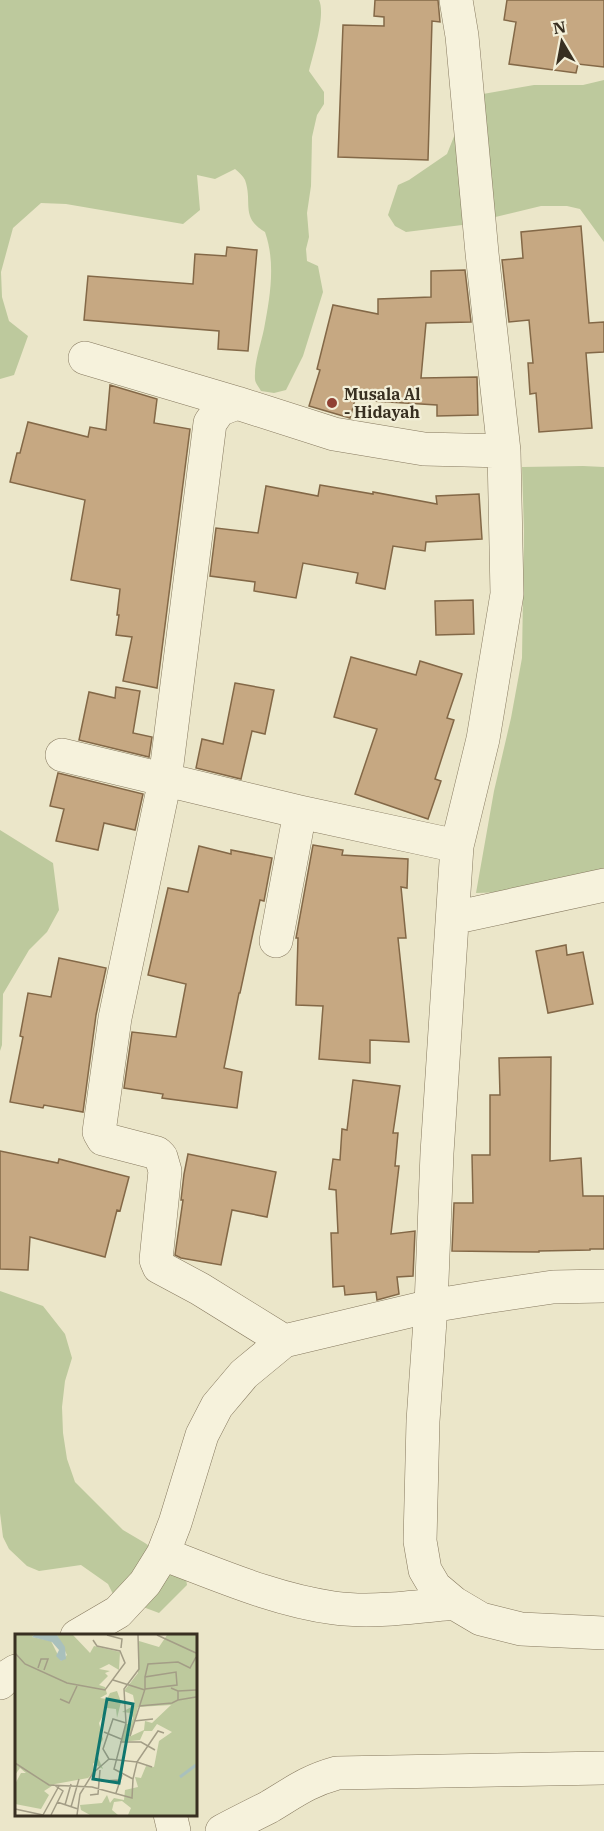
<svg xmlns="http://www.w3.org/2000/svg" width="604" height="1831" font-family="'IBM Plex Serif',serif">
<rect width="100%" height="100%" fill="#ebe6c9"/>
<path fill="#bdc99d" d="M0 0H319C326 15 313 54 309 71L324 92V104L317 115 312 137 311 186 307 213 309 237 306 249 307 261 318 266 323 292 303 356 286 390 274 393 261 391C259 387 255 383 255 379 254 362 261 344 264 329 270 297 276 263 265 232 240 217 253 203 245 180 243 176 239 172 235 169L215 179 197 175 200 210 183 224 66 204 41 203 13 228 1 272 2 297 9 321 28 336 14 375 0 379Z
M604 80V242L580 209 567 206H541L462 225 406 232 395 226 388 215 398 185 409 180 447 154 457 129 483 94 534 85H583Z
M583 466 604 467V872L509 892 476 893 494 791 511 718 522 658 524 531 522 467Z
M0 830 53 863 59 910 47 932 29 950 3 994 2 1045 0 1051Z
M0 1291 43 1306 65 1334 72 1358 65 1381 62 1407 63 1433 67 1459 75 1482 123 1530 145 1543 185 1572 187 1585 159 1613 114 1596 108 1584 81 1565 39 1571 27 1566 9 1549 3 1537 0 1513Z"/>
<path fill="#c6a882" stroke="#836847" stroke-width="1.5" d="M375 0H438L440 22 432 21 428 160 338 157 343 25 384 26V17L374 16Z
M507 0H604V67L578 64 576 73 509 64 516 22 504 20Z
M581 226 589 323 604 322V352L586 353 592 428 539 432 536 393 530 394 528 363H533L529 320 509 322 502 260 523 258 521 232Z
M227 247 257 250 248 351 218 349 219 331 84 320 88 276 193 284 195 254 226 256Z
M465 270 471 322 426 323 421 378 477 377 478 415 437 416V405L355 400 350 418 309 406 320 370 317 369 333 305 378 314V299L431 297V271Z
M110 385 157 399 154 423 190 429 157 688 123 681 132 637 116 635 119 615H117L120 589 71 580 85 500 10 482 17 453H20L28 422 88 437 90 427 106 430Z
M320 485 373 494V492L437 504 436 496 479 494 482 539 426 542 425 551 393 546 385 589 356 583 358 573 303 563 296 598 254 591 255 582 210 576 216 528 258 533 266 486 318 496Z
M473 600 474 634 436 635 435 601Z
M351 657 416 675 420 661 462 674 447 718 454 720 435 779 441 781 428 819 355 794 377 729 334 717Z
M235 683 274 690 265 734 252 731 241 779 196 768 202 739 223 744Z
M116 687 140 691 133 733 152 737 149 757 79 740 89 692 115 698Z
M58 773 143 794 135 830 104 823 98 850 56 841 64 809 50 806Z
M313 845 343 850 342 855 408 859 407 888 401 887 406 938H398L409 1042 370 1040V1063L319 1059 323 1006 296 1005 298 938H296Z
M199 846 231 854V850L272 858 264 901 260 900 240 993H239L224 1068 242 1072 237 1108 162 1098 163 1094 124 1088 132 1032 176 1037 186 984 148 975 168 888 188 892Z
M566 945 567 955 583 952 593 1004 548 1013 536 951Z
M59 958 106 968 96 1015 83 1112 44 1105 43 1108 10 1102 23 1037 20 1036 28 993 51 997Z
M551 1057 550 1161 581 1158 583 1196H604V1249H590V1250L539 1251V1252L452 1251 454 1203H473L472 1155H490V1095H500L499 1058Z
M353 1080 400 1086 393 1133H398L395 1166H399L391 1234 415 1231 413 1276 397 1277 399 1294 377 1300 376 1292 345 1295 344 1286 333 1287 331 1233H338L336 1190 329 1189 333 1159 340 1160 342 1129 347 1130Z
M0 1151 58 1163 59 1159 129 1177 120 1211 117 1210 105 1257 30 1237 28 1270 0 1269Z
M188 1154 276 1172 267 1217 232 1210 221 1265 181 1258 175 1255 183 1200H181L184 1174Z"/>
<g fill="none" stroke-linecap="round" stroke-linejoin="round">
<g stroke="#86795f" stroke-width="34">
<path id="minor" d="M456 0 462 36 482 253 504 451 507 594 483 739 457 846 437 1153 431 1306 423 1421 420 1541 425 1570 435 1587 454 1603 481 1619 521 1629 604 1633
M85 358 237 403
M62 755 300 812 457 846
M453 918 604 885
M276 941 300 812
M284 1341 200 1289 159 1267 156 1260 165 1171 161 1157 157 1153 103 1139 99 1132 115 1018 165 780 210 423 219 410 237 403 334 434 424 449 504 451
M163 1554C219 1575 275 1600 334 1608 372 1613 416 1607 454 1603
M77 1636 118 1612 145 1583 163 1554 175 1523 202 1435 217 1406 244 1374 284 1341 431 1306 485 1297 553 1287 604 1286
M0 1683 5 1678 16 1671
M170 1814 174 1831
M222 1831C237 1823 253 1815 269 1807 294 1792 308 1781 337 1773L604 1768"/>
</g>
<use href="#minor" stroke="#f6f2dc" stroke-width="33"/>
</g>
<circle fill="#904134" stroke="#f3efd8" stroke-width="2" cx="332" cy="403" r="6"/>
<g text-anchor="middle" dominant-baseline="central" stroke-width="4.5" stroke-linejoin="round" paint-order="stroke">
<g font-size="16" font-weight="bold" fill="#382f21" stroke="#f3efd8" text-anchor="start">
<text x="344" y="394">Musala Al<tspan x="344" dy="18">- Hidayah</tspan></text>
</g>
</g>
<g transform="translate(15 1634)">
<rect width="182" height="182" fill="#ebe6c9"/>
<path d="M0 1H19L17 3 36 7 46 27 52 21 42 1H58L75 19 79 12 105 18 104 36 94 30 84 35 95 37 90 39 93 42 84 51 90 53 92 60 85 64 92 65 95 59 102 57 106 68 102 84 101 75 92 74 84 89 88 105 81 119 88 135 78 129 79 138 73 144 40 150 29 157 34 161 26 175 0 170V150L6 139H11L5 134 0 141ZM152 1H181V181H113L116 174 107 167 99 168 97 176 103 181H75L66 176 65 171 87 169 92 161 95 169 99 164 109 166 110 156 123 153 120 143 126 144 131 132 139 133 144 107 157 98 142 90 137 97H129L125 106 106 108 111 90H116L118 84 116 79 107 78 120 71 118 61 109 57 123 39 124 7 144 13ZM156 71 137 89 130 87 129 96 116 102 123 73Z" fill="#bdc99d" fill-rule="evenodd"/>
<path d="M19 1H42L50 13 51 25 46 27 41 22 44 16 37 8 17 3Z" fill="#a9c0bc"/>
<path fill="none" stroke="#a9c0bc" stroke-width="3" d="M165 143 181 131"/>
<path fill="none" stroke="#a39d86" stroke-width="1.5" d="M92 1 107 5 106 14M142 1 181 19M0 19 10 30 52 49 90 56 110 29 105 17 82 12 78 6M23 34 26 25H33L29 36M130 43 133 30 163 28 175 34 181 23M98 46 130 56M163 57 181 56M45 65 54 69 62 52M163 66 181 63M124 72 157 69 163 66V57L156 54M119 87 138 85M89 98 106 105M115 102 130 55V43L161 38 162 51 130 55M105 108H126L140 116M94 125 88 115 98 85 111 89M0 129 34 151 77 153 117 164 118 145 99 135 111 89 109 55 124 35 123 1M118 145 122 128 137 133M86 147 105 146M101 159 107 141M75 161 83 160 85 136M42 168 63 175M50 171 56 150M56 173 64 145M0 175 28 181M28 181 44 152M36 181 48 157 39 151M62 181 65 160 78 139 94 125 122 128 143 97 149 99"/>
<path fill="#0f766e" fill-opacity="0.15" stroke="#0f766e" stroke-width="3" d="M92 65 118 70 104 149 78 145Z"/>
<rect width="182" height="182" fill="none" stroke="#382f21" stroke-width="3"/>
</g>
<g transform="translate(562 42) rotate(350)" stroke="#f3efd8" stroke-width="4.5" paint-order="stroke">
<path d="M0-4.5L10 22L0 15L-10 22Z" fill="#382f21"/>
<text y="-9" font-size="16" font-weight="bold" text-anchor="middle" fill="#382f21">N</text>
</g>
</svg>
